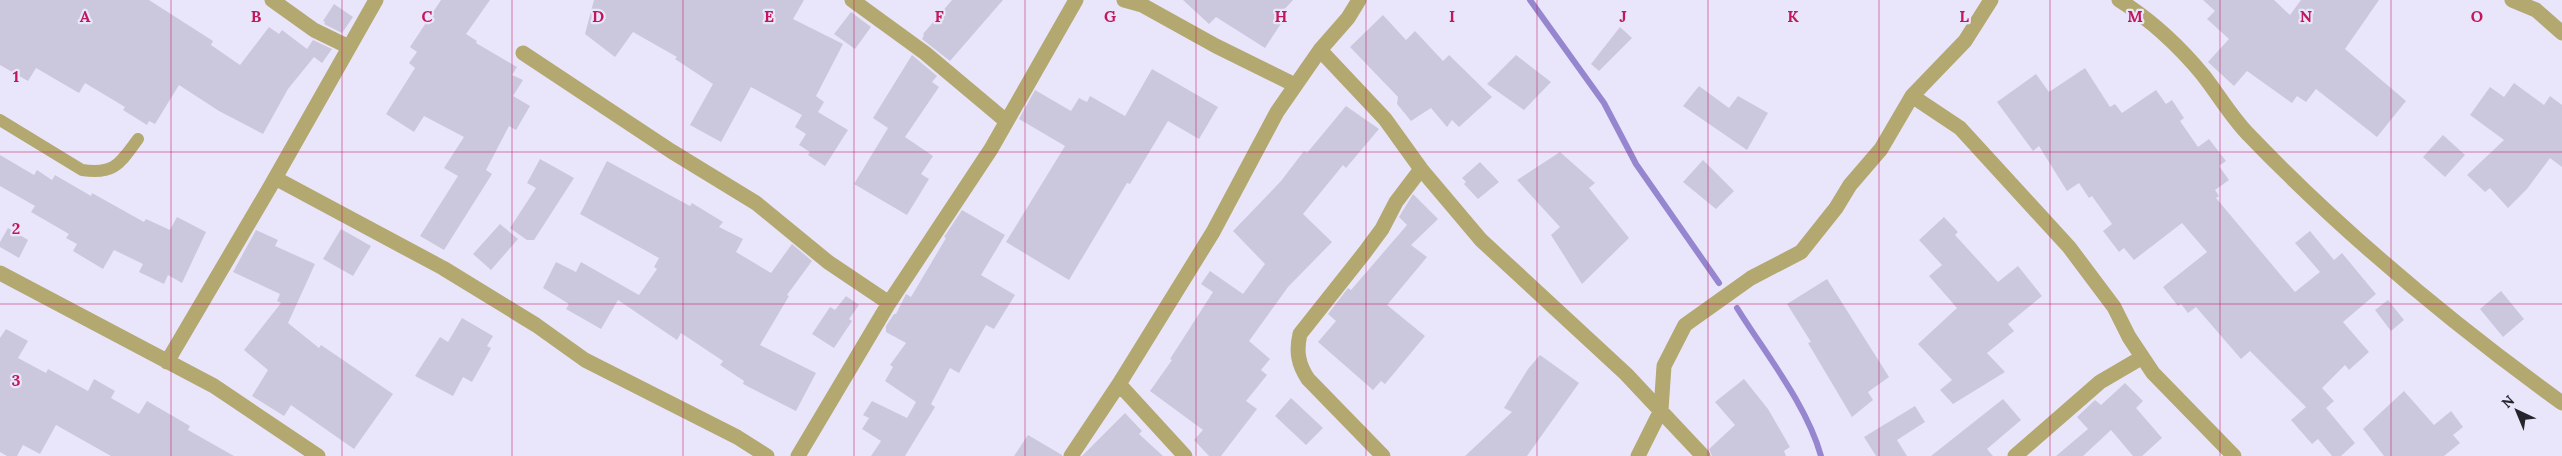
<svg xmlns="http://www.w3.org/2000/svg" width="2562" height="456" font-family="Lora,serif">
<rect width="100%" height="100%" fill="#e9e6fb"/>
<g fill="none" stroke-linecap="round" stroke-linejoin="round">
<path stroke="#9686cf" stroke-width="6" d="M1530 0 1604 103 1636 164 1719 283
M1737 308C1765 353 1807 405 1821 456"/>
</g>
<path fill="#cbc8dd" d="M0 0H149L213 41 211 45 240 65 269 27 279 34 282 30 307 49 313 40 332 49 322 63 314 57 288 89 263 134 219 111 179 85 155 124 149 121 147 125 123 110 125 107 85 83 79 93 36 68 28 81 0 65Z
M441 0H490L466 34 477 41 476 43 517 67 512 75 523 80 513 96 530 106 516 130 509 126 486 170 492 174 444 250 420 236 458 176 444 168 464 137 424 116 414 132 386 114 415 68 409 63 417 52 410 47Z
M594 0H804L793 19 843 44 816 96 824 102 818 112 848 130 825 166 808 155 810 152 799 145 806 134 795 127 802 115 751 87 721 142 690 125 713 84 675 59 677 57 633 32 615 57 585 34Z
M952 0H1003L950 61 922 39 924 35 923 34Z
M1183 0H1293L1279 15 1284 19 1265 48 1216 17 1209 24Z
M2203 0H2274L2290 15 2301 0H2379L2345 49 2406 101 2377 137 2316 89 2306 102 2297 96 2292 103 2247 71 2234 86 2208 62 2229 39 2207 19 2215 11Z
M334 4 353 17 342 33 324 24 325 22 323 21Z
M851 12 871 27 855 49 834 34Z
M1383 15 1406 40 1415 31 1443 61 1449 55 1492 97 1459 127 1452 120 1447 127 1431 108 1411 121 1397 104 1398 97 1350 47Z
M1620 27 1632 38 1599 71 1591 64Z
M912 55 937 76 932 82 939 87 905 137 933 156 921 174 929 179 907 215 854 184 888 128 873 118Z
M1516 55 1551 82 1524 110 1487 84Z
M2085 68 2110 107 2115 104 2122 113 2156 90 2166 104 2172 100 2184 118 2180 121 2198 147 2209 139 2226 161 2219 166 2229 180 2215 190 2219 196 2216 198 2295 292 2320 272 2295 243 2310 231 2334 260 2342 253 2376 294 2343 322 2369 352 2349 370 2345 365 2322 388 2334 401 2326 408 2355 443 2341 456H2332L2318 439 2312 444 2291 420 2306 407 2250 351 2241 359 2196 307 2188 313 2181 304 2178 306 2163 287 2207 252 2182 223 2134 260 2124 248 2119 252 2103 231 2112 224 2092 196 2089 198 2079 183 2067 191 2039 146 2033 151 1997 102 2036 74 2049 92Z
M1152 69 1218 107 1199 139 1168 121 1130 184 1127 183 1069 280 1006 242 1065 146 1019 119 1035 90 1071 111 1079 98 1087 102 1090 96 1125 116Z
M2514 83 2544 105 2550 96 2562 105V167L2550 158 2527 189 2508 208 2490 188 2485 192 2467 175 2504 140 2470 115 2490 87 2504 97Z
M1699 86 1729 108 1738 96 1768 113 1747 150 1683 106Z
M1346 106 1379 129 1346 168 1343 165 1303 214 1332 242 1288 287 1249 341 1270 359 1261 370 1267 375 1246 401 1257 409 1221 456H1209L1194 440 1203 430 1150 391 1172 360 1170 359 1213 292 1201 284 1210 271 1243 294 1265 264 1233 231 1281 181 1304 151 1307 153Z
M2443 135 2465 155 2445 177 2423 157Z
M1560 152 1595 183 1589 188 1629 238 1582 284 1551 235 1560 227 1517 180Z
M0 155 34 175 37 170 52 180 55 175 91 196 92 193 144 222 146 219 170 230 177 217 206 232 182 283 168 275 164 284 139 272 143 264 114 250 103 269 73 251 77 244 66 238 69 234 31 212 35 206 0 186Z
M540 159 574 178 534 240H527L510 228 536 188 527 183Z
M1703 160 1734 191 1716 209 1683 182Z
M607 161 690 206 692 203 723 222 719 227 743 239 736 252 771 273 792 244 812 261 787 295 789 296 760 345 816 373 796 411 743 384 744 381 720 365 723 361 681 333 677 340 618 300 601 329 566 309 569 304 543 288 556 262 576 272 581 262 639 295 657 269 654 267 659 258 580 214Z
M1480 162 1499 182 1478 199 1464 184 1466 182 1462 178Z
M1413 194 1438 219 1411 245 1427 257 1387 305 1425 336 1385 384 1381 381 1373 390 1318 342 1336 321 1328 314 1348 288 1351 290 1407 225 1399 217Z
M962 210 1005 235 981 275 1015 295 994 329 986 325 959 373 950 368 931 404 935 407 905 456H871L881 441 862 429 869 418 863 415 872 401 907 418 916 402 885 381 893 367 890 365 906 343 886 332V326L894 314H896L906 294 911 297 946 238 944 237Z
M1944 217 1958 232 1955 235 1998 282 2018 266 2042 296 2008 324 2014 331 1987 353 2005 372 1953 404 1940 390 1952 380 1918 344 1957 308 1929 276 1942 265 1919 240Z
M500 224 518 239 491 270 473 254Z
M8 228 28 240 19 258 0 247V242Z
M341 229 371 246 353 276 323 259Z
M256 230 278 240 275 246 315 264 288 323 319 348 321 345 393 394 354 449 291 405 284 416 252 396 268 370 244 350 281 303 277 301 280 294 233 272Z
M1827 279 1889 377 1868 392 1873 400 1852 417 1808 343 1811 342 1787 304Z
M2501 291 2524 319 2503 337 2480 309Z
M846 296 859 305 849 319 852 321 834 348 812 334 830 307 835 310Z
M2388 300 2404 320 2391 331 2375 310Z
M462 318 493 336 487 346 491 348 472 382 463 377 453 396 415 376 440 337 448 342Z
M6 329 28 341 18 358 46 373 48 369 88 391 94 379 115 391 111 398 139 414 147 401 190 426 188 430 234 456H111L56 425 40 454 23 445 17 456H7L0 452V338Z
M1540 355 1579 383 1527 456H1465L1512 412 1504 408 1528 369Z
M1744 379 1768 409 1790 447 1784 451 1786 456H1712L1709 449 1735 425 1715 402Z
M2125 383 2143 401 2136 408 2162 438 2142 456H2133L2111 430 2083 456H2056L2088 429 2077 417 2095 400 2101 405Z
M2404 391 2434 425 2451 411 2463 427 2453 435 2460 443 2444 456H2384L2363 429Z
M1291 398 1323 428 1306 445 1275 416Z
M2003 399 2021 420 1987 449 1993 456H1931Z
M1915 406 1925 422 1897 440 1907 456H1876L1864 437Z
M1125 413 1142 431 1139 434 1163 456H1082Z
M1028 435 1062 455V456H1014Z"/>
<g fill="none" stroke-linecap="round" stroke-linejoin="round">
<path stroke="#b3a870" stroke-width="12" d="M0 120 82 170C115 175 120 163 138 139"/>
<path stroke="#b3a870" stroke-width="15" d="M272 0 314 30 349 47
M852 0 925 53 1006 121
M1124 0 1142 5 1216 46 1295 85
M2119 0C2151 20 2179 46 2203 75 2218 94 2230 115 2247 133 2343 233 2450 322 2562 403
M2512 0 2536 10 2562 33
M1320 50 1385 119 1421 169 1481 240 1626 374 1703 456
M523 53 671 151 756 203 828 262 889 303
M1912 96 1960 128 2069 247 2114 307 2129 337 2153 373 2234 456
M275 178 443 268 536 325 585 360 737 437 767 456
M0 273 214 386 318 456
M167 362 270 187 376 0
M1119 384 1185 456
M798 456 889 303 991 149 1076 0
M1071 456 1119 384 1213 232 1277 112 1320 50 1348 18 1359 0
M1383 456 1308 379C1298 364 1296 351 1300 334L1365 252 1382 229 1396 202 1421 169
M1638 456 1661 410 1664 366 1685 325 1751 278 1801 252 1836 208 1850 185 1881 149 1912 96 1965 41 1991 0
M2015 456 2100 382 2141 358"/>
</g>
<path fill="none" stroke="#c2185b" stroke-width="1" stroke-opacity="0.55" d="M171 0V456M342 0V456M512 0V456M683 0V456M854 0V456M1025 0V456M1196 0V456M1366 0V456M1537 0V456M1708 0V456M1879 0V456M2050 0V456M2220 0V456M2391 0V456M0 152H2562M0 304H2562"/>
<g font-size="16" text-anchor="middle" font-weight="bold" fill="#c2185b" stroke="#e9e6fb" stroke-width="4.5" stroke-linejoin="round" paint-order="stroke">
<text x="85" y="22">A</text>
<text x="256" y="22">B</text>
<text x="427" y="22">C</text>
<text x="598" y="22">D</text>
<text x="769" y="22">E</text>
<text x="939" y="22">F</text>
<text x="1110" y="22">G</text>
<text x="1281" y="22">H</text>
<text x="1452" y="22">I</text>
<text x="1623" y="22">J</text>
<text x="1793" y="22">K</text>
<text x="1964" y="22">L</text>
<text x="2135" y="22">M</text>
<text x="2306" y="22">N</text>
<text x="2477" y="22">O</text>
<text x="16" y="82">1</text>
<text x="16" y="234">2</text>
<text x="16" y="386">3</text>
</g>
<g transform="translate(2517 411) rotate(316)" stroke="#e9e6fb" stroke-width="4" paint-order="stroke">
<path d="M0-4L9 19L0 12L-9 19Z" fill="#26242c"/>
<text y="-8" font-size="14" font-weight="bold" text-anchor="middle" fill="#26242c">N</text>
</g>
</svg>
